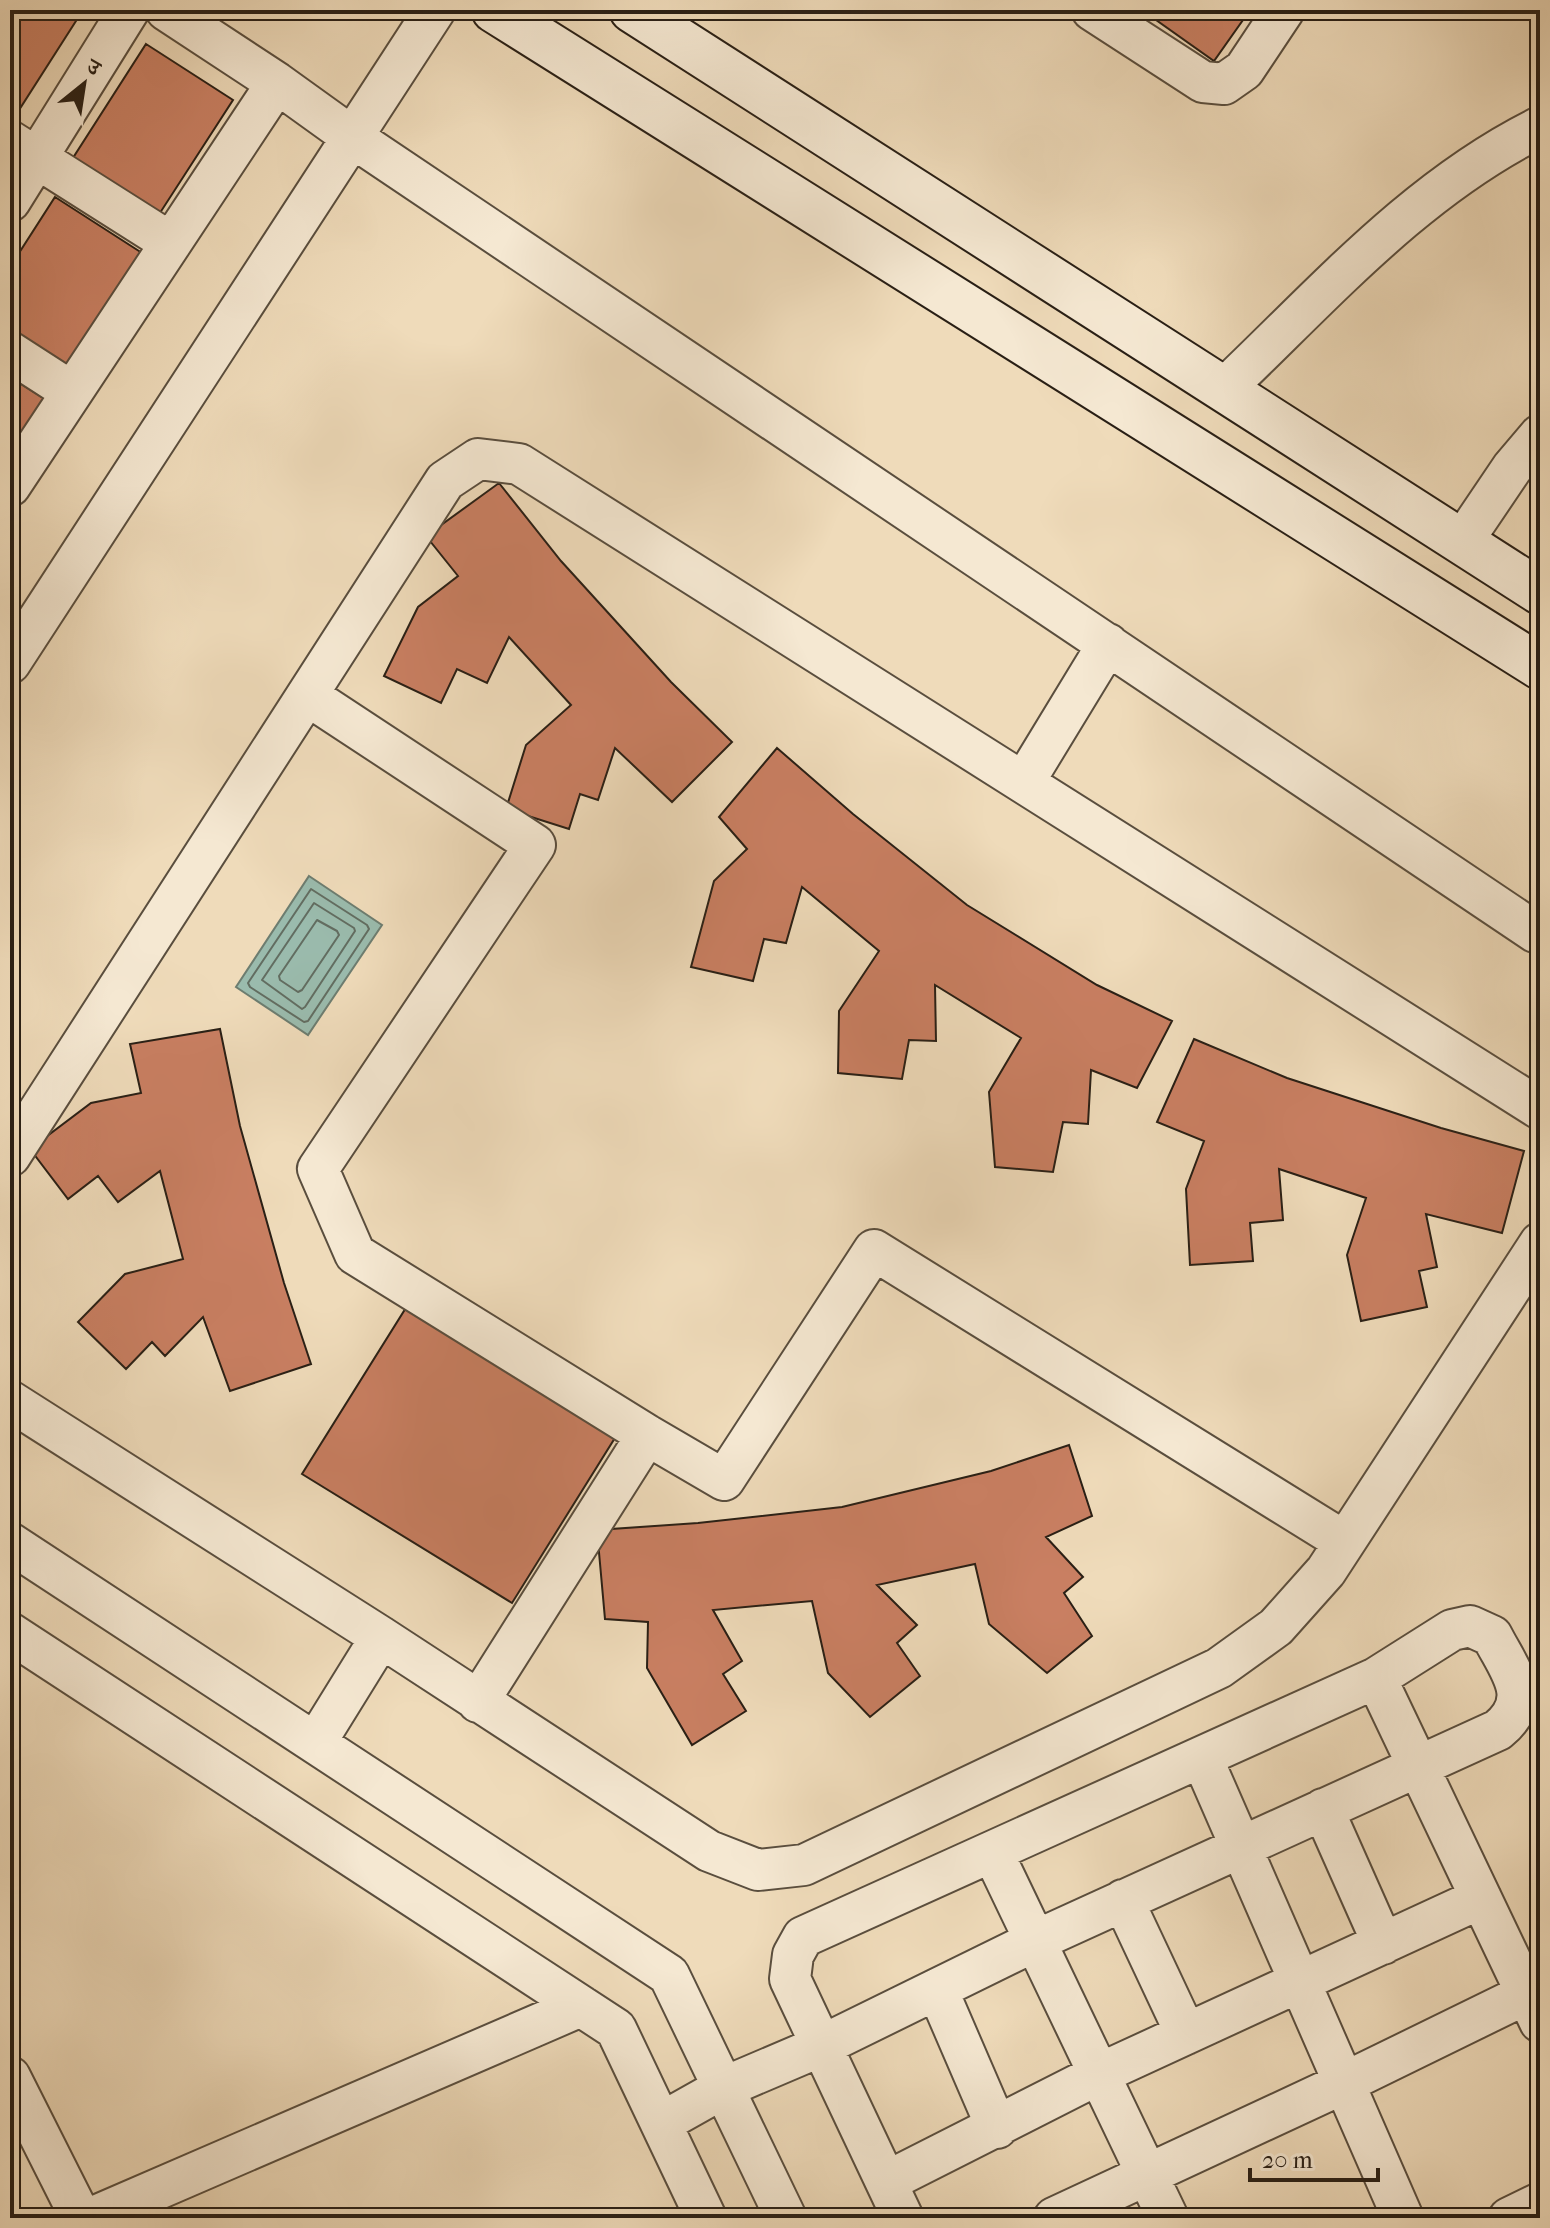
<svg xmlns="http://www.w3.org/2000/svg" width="1550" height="2228" font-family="'IM FELL French Canon','Noto Serif Devanagari',serif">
<rect width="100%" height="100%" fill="#efdbba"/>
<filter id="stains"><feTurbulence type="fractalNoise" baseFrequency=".0025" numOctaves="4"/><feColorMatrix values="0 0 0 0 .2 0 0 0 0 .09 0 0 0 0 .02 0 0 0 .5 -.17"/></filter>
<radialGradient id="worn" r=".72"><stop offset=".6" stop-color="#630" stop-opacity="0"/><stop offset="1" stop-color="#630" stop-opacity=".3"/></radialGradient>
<path fill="#9abbad" stroke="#6d7d70" stroke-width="2" d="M309 876 382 925 308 1035 236 987Z"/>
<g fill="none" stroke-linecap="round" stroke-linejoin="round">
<path stroke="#626d61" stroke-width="2" d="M311 889 367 925 369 929 308 1021 304 1022 250 987 248 983Z
M314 903 354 928 355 931 305 1007 302 1009 262 980Z
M317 920 337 931 339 935 302 990 298 992 280 980 279 976Z"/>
</g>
<path fill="#c97f62" stroke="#291f15" stroke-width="2" d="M10 10H83L19 110 10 104Z
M1142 10H1250L1214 61Z
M146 44 233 100 158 216 71 161Z
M55 197 142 253 67 369 10 332V267Z
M10 377 45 399 10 454Z
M499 483 561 561 671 682 732 742 672 802 615 748 598 800 580 794 569 829 506 809 526 745 571 705 509 637 487 683 457 669 441 703 384 676 418 607 458 576 426 536Z
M777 748 853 814 967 905 1097 985 1172 1021 1137 1088 1091 1070 1088 1124 1063 1122 1053 1172 995 1167 989 1092 1021 1038 935 985 936 1041 909 1040 902 1079 838 1073 839 1011 879 951 802 887 786 943 764 939 753 981 691 967 714 881 747 849 719 817Z
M220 1029 240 1126 284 1283 311 1364 230 1391 203 1317 165 1356 152 1342 126 1369 78 1322 125 1274 183 1259 160 1171 118 1202 98 1176 68 1199 30 1149 91 1103 141 1093 130 1044Z
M1194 1039 1287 1078 1441 1128 1524 1151 1502 1233 1426 1214 1437 1267 1419 1271 1427 1307 1361 1321 1347 1255 1366 1198 1279 1169 1283 1220 1250 1223 1253 1261 1190 1265 1186 1189 1204 1141 1157 1122Z
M409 1303 618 1433 512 1603 302 1474Z
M1069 1445 1092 1516 1046 1537 1083 1577 1064 1593 1092 1636 1047 1673 989 1624 975 1564 877 1585 917 1625 897 1643 920 1676 870 1717 828 1673 812 1601 713 1610 742 1661 723 1674 746 1711 692 1745 647 1668 648 1622 605 1619 597 1530 698 1523 842 1507 991 1471Z"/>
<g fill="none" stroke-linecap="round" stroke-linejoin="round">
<g stroke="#5a4e3e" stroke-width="44">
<path id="street" d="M1092 10 1203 82 1224 84 1244 70 1284 10
M277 83 352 137 1535 932
M10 141 171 243
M10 201 129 10
M10 352 72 392
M1224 389C1323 295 1416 188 1540 127
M10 486 277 83 166 10
M1462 542 1512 468 1540 435
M10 663 435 10
M307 695 535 845 318 1169 355 1254 647 1435 724 1480 874 1250 1345 1542
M1024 782 1108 644
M10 1156 445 481 478 459 519 464 1540 1109
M10 1401 381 1637 709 1851 758 1870 804 1865 1219 1668 1276 1627 1326 1571 1540 1243
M10 1543 669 1975 786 2218
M10 1633 616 2029 706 2218
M1376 1678 1540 2022
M478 1702 647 1435
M316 1742 381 1637
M1202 1758 1403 2218
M1323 1809 1383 1944
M993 1853 1168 2218
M1123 1900 1186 2034
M937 1989 997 2128
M10 2077 81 2218
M661 2123 725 2087 821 2046 1035 1941 1498 1730C1536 1699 1510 1671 1492 1636L1470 1626 1452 1630 1376 1678 803 1937 793 1955 790 1979 903 2218
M886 2182 1099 2074 1481 1898
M91 2218 581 2006
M1054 2218 1344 2083 1526 1994
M1509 2218 1540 2203"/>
</g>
<g stroke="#291f15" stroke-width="48">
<path id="secondary" d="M494 10 1540 667
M632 10 1540 592"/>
</g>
<use href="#street" stroke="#f5e8d2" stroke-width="40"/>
<use href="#secondary" stroke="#f5e8d2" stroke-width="44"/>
</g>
<rect width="1550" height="2228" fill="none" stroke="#efdbba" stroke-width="40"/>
<rect x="12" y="12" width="1526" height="2204" fill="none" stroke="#291f15" stroke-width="4"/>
<rect x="20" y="20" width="1510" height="2188" fill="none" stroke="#291f15" stroke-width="2"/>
<g transform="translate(84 84) rotate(30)" stroke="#f5e8d2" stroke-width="6" paint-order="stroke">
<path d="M0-6L14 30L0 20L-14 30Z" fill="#291f15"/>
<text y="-12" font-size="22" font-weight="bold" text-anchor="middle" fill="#291f15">उ</text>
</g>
<path d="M1250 2168v12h128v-12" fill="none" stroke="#291f15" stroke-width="4"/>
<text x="1262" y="2168" font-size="24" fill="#291f15" stroke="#f5e8d2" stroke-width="6" paint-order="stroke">20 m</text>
<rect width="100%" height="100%" filter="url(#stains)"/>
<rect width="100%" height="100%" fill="url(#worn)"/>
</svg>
